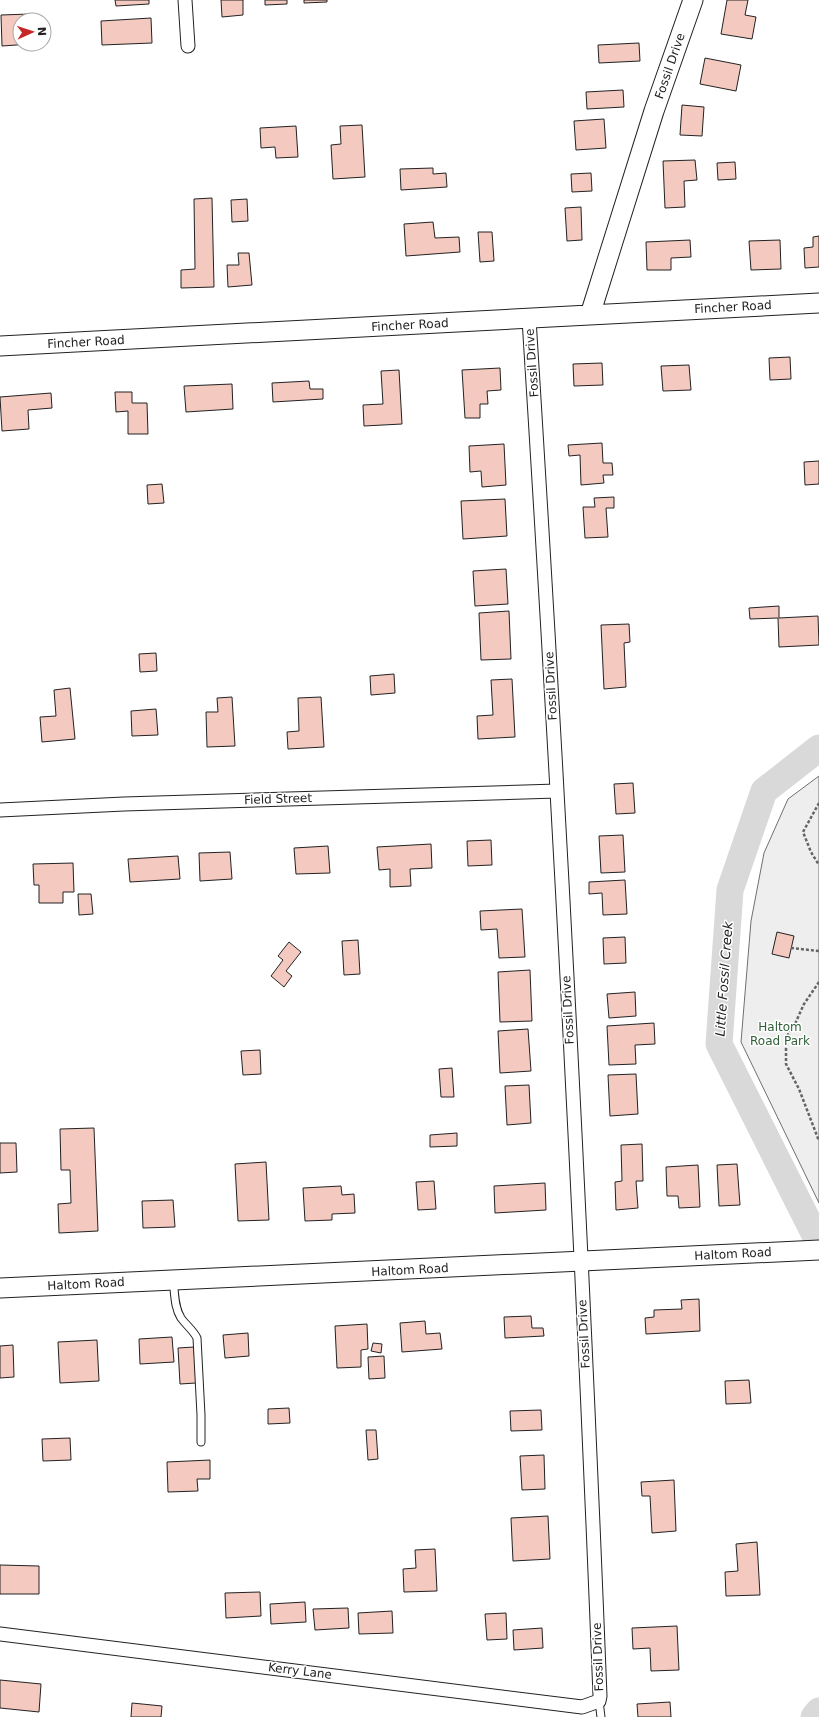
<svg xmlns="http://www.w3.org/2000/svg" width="819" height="1717" font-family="'DejaVu Sans',sans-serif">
<rect width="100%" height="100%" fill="#fff"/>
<path fill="#eee" stroke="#6f6f6f" d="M819 776V1203L741 1042 751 921 764 853 788 799Z"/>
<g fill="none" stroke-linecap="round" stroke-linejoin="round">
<path stroke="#d9d9d9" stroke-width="27" d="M819 748 764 791 730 890 719 1044 819 1243
M814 1717 819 1711"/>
</g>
<path fill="#f3c9c0" stroke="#222" d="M115 0H149V4L116 6Z
M221 0H243V15L222 17Z
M265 0H287V4L265 5Z
M304 0H327V2L304 3Z
M727 0H748L745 15 756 17 752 39 721 34Z
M30 14 31 20H20V44H31L2 46 1 15Z
M151 18 152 43 102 45 101 21Z
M639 43 640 61 599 63 598 45Z
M705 58 741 65 736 91 700 84Z
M623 90 624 107 587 109 586 92Z
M682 105 704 107 702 136 680 135Z
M604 119 606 148 576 150 574 121Z
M362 125 365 177 333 179 331 145 341 144 340 126Z
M296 126 298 157 276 158 275 147 261 148 260 128Z
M695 160 697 180 684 181 685 207 665 208 663 161Z
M735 162 736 179 718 180 717 163Z
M433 168V174L446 173 447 187 401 190 400 169Z
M591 173 592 191 572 192 571 174Z
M212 198 214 287 181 288V270L195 269 194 199Z
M247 199 248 221 232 222 231 200Z
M581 207 582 240 567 241 565 208Z
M433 222 435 238 459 237 460 252 406 256 404 224Z
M478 232H492L494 261 480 262Z
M819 236V267L805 268 804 248 813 247V237Z
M690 240 691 257 671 258V270H647L646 242Z
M780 240 781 269 751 270 749 241Z
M238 253H249L252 285 228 287 227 265H239Z
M790 357 791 379 770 380 769 358Z
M602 363 603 385 574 386 573 364Z
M689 365 691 390 663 391 661 366Z
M500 368 501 390 487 391 488 404H480V418H465L462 370Z
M399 370 402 424 364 426 363 405 383 404 381 371Z
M309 381 310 389H323V399L273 402 272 383Z
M232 384 233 409 186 412 184 386Z
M115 392H132V403H147L148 434H128V411L116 412Z
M51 393 52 408 28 410 29 429 2 431 0 397Z
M602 443 603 463H612L613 475H603L604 483 581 485 580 455 569 456 568 445Z
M504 444 506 485 482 487 481 471 470 472 469 446Z
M819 461V484L805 485 804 462Z
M162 484 164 503 148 504 147 485Z
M614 497V508H606L608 537 585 538 583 507H595L594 498Z
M505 499 507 536 463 539 461 501Z
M506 569 508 604 475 606 473 571Z
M779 606V618L818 616 819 645 779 647 778 618 750 619 749 608Z
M509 611 511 659 481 660 479 613Z
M629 624 630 642 624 643 626 687 604 689 601 625Z
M156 653 157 671 140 672 139 654Z
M394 674 395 693 371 695 370 676Z
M512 679 515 737 478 739 477 716 493 715 491 680Z
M70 688 75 739 42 742 40 717 56 716 54 690Z
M232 697 235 746 207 747 206 712H218L217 698Z
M321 697 324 747 288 749 287 732 299 731 298 698Z
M156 709 158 735 132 736 131 711Z
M633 783 635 813 616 814 614 784Z
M623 835 625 872 601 873 599 836Z
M491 840 492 865 468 866 467 841Z
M431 844 432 868 410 869 411 886 390 887V869L379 870 377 847Z
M328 846 330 873 296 874 294 848Z
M230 852 232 879 200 881 199 853Z
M178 856 180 879 130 882 128 859Z
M73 863 74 892H63V903H39V885H34L33 864Z
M625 880 627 914 603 915 602 893 589 894V882Z
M78 894H91L93 914 79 915Z
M522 909 525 957 499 958 497 929 481 930 480 911Z
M777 932 794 936 789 958 772 954Z
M625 937 626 963 604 964 603 938Z
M358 940 360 974 344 975 342 941Z
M289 942 301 952 286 971 292 976 284 987 271 976 283 960 278 956Z
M530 970 532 1021 500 1022 498 972Z
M635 992 636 1016 609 1018 607 994Z
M654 1023 655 1044 635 1045 636 1064 609 1065 607 1026Z
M528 1029 531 1071 500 1073 498 1031Z
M260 1050 261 1074 243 1075 241 1051Z
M452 1068 454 1097H441L439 1069Z
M636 1074 638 1114 610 1116 608 1075Z
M529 1085 531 1123 507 1125 505 1086Z
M94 1128 98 1231 59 1233 58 1204 71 1203 70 1170H61L60 1129Z
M457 1133V1146L430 1147V1135Z
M0 1143H16L17 1172 0 1173Z
M642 1144 643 1181H636L638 1208 616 1210 615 1182 622 1181 621 1145Z
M266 1162 269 1220 238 1221 235 1164Z
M737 1164 740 1205 719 1206 717 1165Z
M698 1165 700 1207 679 1208 678 1196H667L666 1167Z
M434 1181 436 1209 418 1210 416 1182Z
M545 1183 546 1210 495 1213 494 1186Z
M341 1186 342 1195 354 1194 355 1213 332 1214V1220L305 1221 303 1188Z
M173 1200 175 1227 143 1228 142 1201Z
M699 1299 700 1331 646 1334 645 1318 654 1317V1310L682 1309 681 1300Z
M531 1316 532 1328H543L544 1336 505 1338 504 1317Z
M425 1321 426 1334 440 1333 442 1349 402 1352 400 1323Z
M367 1324 368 1349 361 1350V1367L337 1368 335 1326Z
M248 1333 249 1356 225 1358 223 1335Z
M172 1337 174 1362 140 1364 139 1339Z
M97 1340 99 1381 60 1383 58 1342Z
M373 1343 382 1344 381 1353 371 1351Z
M13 1345 14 1377 0 1378V1346Z
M194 1347 196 1383 180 1384 178 1348Z
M384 1356 385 1378 369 1379 368 1357Z
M749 1380 751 1403 726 1404 725 1381Z
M289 1408 290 1423 268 1424V1409Z
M541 1410 542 1430 511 1431 510 1411Z
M366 1430H376L378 1459 368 1460Z
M70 1438 71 1460 43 1461 42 1439Z
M544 1455 545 1489 522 1490 520 1456Z
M210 1460V1479H197L198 1491 168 1492 167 1462Z
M674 1480 676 1531 652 1533 650 1496H642L641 1482Z
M548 1516 550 1559 513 1561 511 1518Z
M757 1542 760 1595 726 1596 725 1572 738 1571 736 1544Z
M435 1549 437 1591 404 1592 403 1569 416 1568 415 1550Z
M0 1565 39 1566V1594H0Z
M260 1592 261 1616 226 1618 225 1593Z
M305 1602 306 1622 271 1624 270 1604Z
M348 1608 349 1628 315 1630 313 1609Z
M392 1611 393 1633 359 1634 358 1613Z
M506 1613 507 1639 487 1640 485 1614Z
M677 1626 679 1670 651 1671 650 1648 633 1649 632 1628Z
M542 1628 543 1648 514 1650 513 1630Z
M0 1680 41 1684 39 1712 0 1708Z
M670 1702 671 1717H638L637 1704Z
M132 1703 162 1706 161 1717H131Z"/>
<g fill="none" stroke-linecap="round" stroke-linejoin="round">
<g stroke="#222" stroke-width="9">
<path id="lane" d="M173 1280C175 1293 174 1307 181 1318 186 1325 193 1330 197 1338L201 1415V1442
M599 1701 601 1717"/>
</g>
<g stroke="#222" stroke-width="15">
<path id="street" d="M185 0 188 46
M0 810 124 804 557 791
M0 1634 582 1707 599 1701 600 1696C582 1237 558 778 529 319"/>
</g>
<g stroke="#222" stroke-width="21">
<path id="secondary" d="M590 315 654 111 693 0
M0 346 819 303
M0 1288 819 1250"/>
</g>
<path stroke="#646464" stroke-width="2.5" stroke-dasharray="3 2" stroke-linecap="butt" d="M819 803 803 832 811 852 819 865
M791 948 819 951
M819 982 804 1004 794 1026 787 1036 786 1049V1064L799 1089 819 1141"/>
<use href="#lane" stroke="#fff" stroke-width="7"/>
<use href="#street" stroke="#fff" stroke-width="13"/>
<use href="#secondary" stroke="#fff" stroke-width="19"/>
</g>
<g text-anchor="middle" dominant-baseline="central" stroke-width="3" stroke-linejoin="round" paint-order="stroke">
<g font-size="12" fill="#222" stroke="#fff">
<text transform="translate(670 66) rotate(-71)">Fossil Drive</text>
<text transform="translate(733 307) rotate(-3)">Fincher Road</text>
<text transform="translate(410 325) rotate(-3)">Fincher Road</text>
<text transform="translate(86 342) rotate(-3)">Fincher Road</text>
<text transform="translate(532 363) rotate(-94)">Fossil Drive</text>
<text transform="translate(551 686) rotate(-93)">Fossil Drive</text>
<text transform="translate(278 799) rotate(-2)">Field Street</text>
<text transform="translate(568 1010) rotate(-93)">Fossil Drive</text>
<text transform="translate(733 1254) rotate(-3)">Haltom Road</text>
<text transform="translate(410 1270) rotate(-3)">Haltom Road</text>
<text transform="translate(86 1284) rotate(-3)">Haltom Road</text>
<text transform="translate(584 1334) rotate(-93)">Fossil Drive</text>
<text transform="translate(598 1657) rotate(-92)">Fossil Drive</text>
<text transform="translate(300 1671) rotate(7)">Kerry Lane</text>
</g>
<g font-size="12" fill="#2f5e38" stroke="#fff">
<text x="780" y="1027">Haltom<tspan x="780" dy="14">Road Park</tspan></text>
</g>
<g font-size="13" font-style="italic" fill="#222" stroke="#fff">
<text transform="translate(724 979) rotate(-86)">Little Fossil Creek</text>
</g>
</g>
<g transform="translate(32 32) rotate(87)"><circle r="19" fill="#ffffff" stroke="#a7a7a7"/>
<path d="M0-3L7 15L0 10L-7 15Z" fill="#c62828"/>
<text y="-6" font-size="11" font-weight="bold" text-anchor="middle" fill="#222222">N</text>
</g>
</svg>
